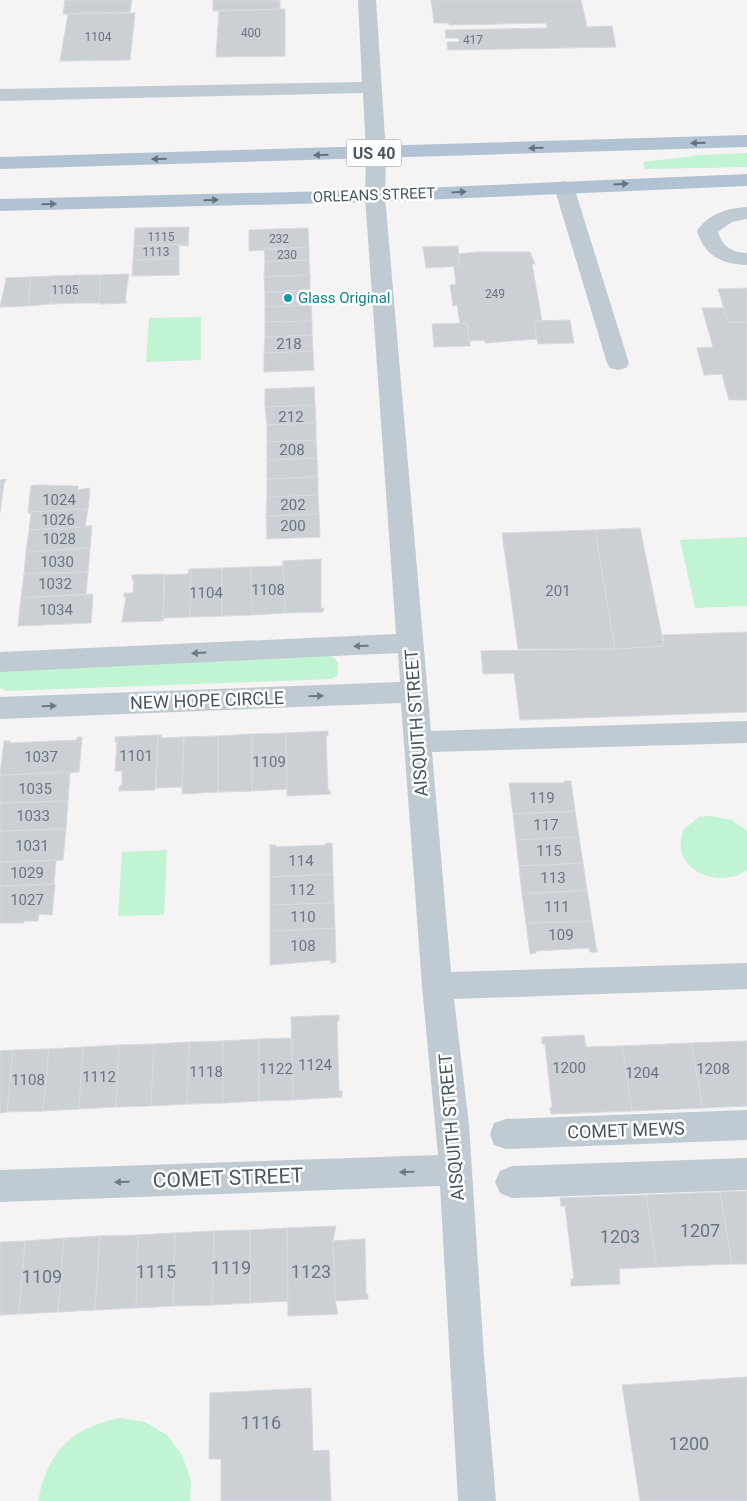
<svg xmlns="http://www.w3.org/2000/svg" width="747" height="1501" font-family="Roboto,sans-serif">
<rect width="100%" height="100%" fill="#f5f3f3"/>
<path fill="#c0f4d3" d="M747 153V167L645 169 643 162 702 155Z
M201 317V360L146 362 149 318Z
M747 537V606L695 608 680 540Z
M330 655 338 662V675L332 679 7 691 0 688V672L7 667Z
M710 816 732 820 747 831V870C717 891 667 868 684 829L699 817Z
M167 850 164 915 118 916 122 852Z
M120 1418 145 1422 167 1435 182 1455 191 1481 190 1501H38C48 1451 71 1428 120 1418Z"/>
<path fill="#ccd0d5" stroke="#d6d9de" d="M65 0H132L130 12 63 14Z
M213 0H280V9L213 11Z
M431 0H581L587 27 612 26 616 47 448 50 447 42H459V38H446L445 30 547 28 546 23 449 25V23H434Z
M285 9V56L216 57 219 11Z
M96 13H135L130 60 60 61 68 14Z
M189 227 188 244 134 246 135 228Z
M304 228H308L309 247 249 251V230Z
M188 244V246L179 245V258L133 260 134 246Z
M458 246 460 266 426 268 423 247Z
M309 247V260L265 262 264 249Z
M476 252H530L535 264H532L542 321H534L537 339 485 343V340L469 341 467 323 460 324 457 305 453 306 450 285 456 284 454 267 460 266 458 254Z
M179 258V275L132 276 133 260Z
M309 260 310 275 264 277 265 262Z
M129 274 125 300 127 303 99 304 101 275Z
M79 275H101L99 303H76Z
M79 275 76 303 51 304 54 276Z
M310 275V290L265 292 264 277Z
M54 276 51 304 28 306 31 277Z
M31 277 28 306 0 307 6 280 4 278Z
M747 288V322H728L718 289Z
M310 290 311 305 265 307V292Z
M311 305 312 321 265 322V307Z
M702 308H724L728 322H747V400H729L722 374 704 375 697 348 713 347Z
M570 320 574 343 538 344 534 321Z
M312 321V335L265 337V322Z
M467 323 470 346 434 347 432 324Z
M312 335 313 351 264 353 265 337Z
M313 351 314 370 264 372V353Z
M314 387 315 405 265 407V389Z
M315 405 316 423 267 425 265 407Z
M316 423V440L267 442V425Z
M316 440 317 458 267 460V442Z
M317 458 318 477 267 479V460Z
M318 477V495L267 497V479Z
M6 479 4 483 0 513V480Z
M36 485 78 486 77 490 90 488 88 509 28 512 31 486Z
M318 495 319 514 266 516 267 497Z
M88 509 85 526H92L29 530 31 514 28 512Z
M319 514 320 537 267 539 266 516Z
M92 526 90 548 26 552 29 530Z
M640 528 664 646 615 649 595 530Z
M595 530 615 649H518L502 533Z
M90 548 88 572 24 574 26 552Z
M321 559V608H324L323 612 285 613 283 561Z
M283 561 285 613 252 615 251 567 283 566Z
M251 567 252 615 222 616V568Z
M222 568V616L190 617 191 569Z
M189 569H191L190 617 164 618 163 621 165 575 188 574Z
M88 572 86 594 21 598 24 574Z
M164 574 163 621 122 622 126 597H124V593H133L134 580H132V575Z
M93 594 91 623 18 626 21 598Z
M747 632V712L520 720 514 673 483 674 481 651 617 649 664 646 663 635Z
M328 731V736H326L328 790H330L331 794 287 796 286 733Z
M286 733 287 789 252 791V734Z
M252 734V791L218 792V736Z
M158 735H161V738L184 737 182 787 156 788Z
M158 735 155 790 119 791 120 785H122V771H115L117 742H115V737Z
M218 736V792L182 794 184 737Z
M77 737H82L79 772 0 775 4 741H10V743L77 740Z
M70 772 68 801 0 803V775Z
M564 781H571L575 811 513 814 509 783H565Z
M68 801 66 829 0 831V803Z
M575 811 579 837 516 840 513 814Z
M66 829 63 860 0 862V831Z
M579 837 583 863 519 866 516 840Z
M326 843H332L333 874 270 877V845H276V847L326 845Z
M56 860 54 884 0 886V862Z
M583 863 587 890 522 894 519 866Z
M333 874 334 903 270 905V877Z
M55 884 52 915 39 914 38 921H24V923H0V886Z
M587 890 592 921 526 923 522 894Z
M334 903 335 928 270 931V905Z
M592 921 597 952H590L589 948 536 951V953L530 954 526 923Z
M335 928 336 962 330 963 331 960 270 965V931Z
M339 1015V1021H337L339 1091H342V1097L293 1100 291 1017Z
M584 1035 586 1047 622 1046 632 1111 551 1114 550 1108 552 1107 545 1044H542V1037Z
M292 1038 293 1100 259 1101V1039Z
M259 1039V1101L223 1103V1041Z
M223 1041V1103L187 1104 189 1042Z
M747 1041V1106L703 1108 691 1043Z
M189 1042 187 1104 151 1106 154 1044Z
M691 1043 703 1108 632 1111 622 1046Z
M154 1044 151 1106 116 1107 119 1045Z
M119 1045 116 1107 79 1109 83 1047Z
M83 1047 79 1109 43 1111 49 1049Z
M49 1049 43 1111 7 1112 13 1050Z
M13 1050 7 1112 0 1113V1051Z
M747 1191V1264H732L720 1192Z
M720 1192 732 1264 657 1267 646 1195Z
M646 1195 657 1267 619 1269 620 1284 571 1286V1279H574L565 1206H561L560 1198Z
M336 1226 333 1241 335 1301 338 1314 288 1316 287 1228Z
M287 1228 288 1301 250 1303V1230Z
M250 1230V1303L212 1305 214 1231Z
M214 1231 212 1305 173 1306 175 1233Z
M175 1233 173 1306 136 1308 138 1235Z
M138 1235 136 1308 95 1310 100 1236Z
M100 1236 95 1310 58 1312 64 1238Z
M64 1238 58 1312 19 1314 25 1241Z
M365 1239 366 1294H368V1299L335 1301 333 1241Z
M25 1241 19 1314 0 1315V1242Z
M747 1377V1501H640L622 1385Z
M311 1388 313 1451 329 1450 331 1501H221V1459H209L210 1393Z"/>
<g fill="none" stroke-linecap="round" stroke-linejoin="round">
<path fill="#c0cad3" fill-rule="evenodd" d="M358 0H376L386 153 385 196 431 731 747 721V743L432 752 451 972 747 963V989L454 999 469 1125 484 1357 496 1501H458L440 1186 0 1202V1170L438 1155 422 986 401 703 0 719V697L400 682 398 653 0 672V652L396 634 365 196 366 153 363 93 0 101V89L362 82Z
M564 181 571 183 574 187 629 363 626 368 618 370 610 368 607 363 554 187 557 183Z
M747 207V219L732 222 718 232C723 247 731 252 747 253V265C721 264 705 256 697 231 708 214 728 208 747 207Z
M747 1110V1140L506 1149 494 1145 490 1134 494 1123 506 1119Z
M747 1158V1190L512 1198 500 1193 495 1182 500 1171 512 1166Z"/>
<path fill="#b1c3d3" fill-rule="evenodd" d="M747 135V147L0 169V157Z
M747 174V186L375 202 0 211V199L375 190Z"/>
</g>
<defs><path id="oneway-solid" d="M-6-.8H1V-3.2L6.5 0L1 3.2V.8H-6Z" transform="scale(1.25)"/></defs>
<g fill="#62727e">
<use href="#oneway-solid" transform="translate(698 143) rotate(178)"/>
<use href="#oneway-solid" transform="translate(536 148) rotate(178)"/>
<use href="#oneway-solid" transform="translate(321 155) rotate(179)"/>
<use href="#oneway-solid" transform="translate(159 159) rotate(179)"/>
<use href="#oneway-solid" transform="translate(621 184) rotate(-3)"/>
<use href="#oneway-solid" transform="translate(459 192) rotate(-3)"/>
<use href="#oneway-solid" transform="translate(211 200) rotate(-1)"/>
<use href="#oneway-solid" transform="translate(49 204) rotate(-1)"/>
</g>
<g fill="#6c7a84">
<use href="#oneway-solid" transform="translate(361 646) rotate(178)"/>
<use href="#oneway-solid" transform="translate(199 653) rotate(177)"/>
<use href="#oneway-solid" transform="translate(316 696) rotate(-2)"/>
<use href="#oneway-solid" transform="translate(49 706) rotate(-2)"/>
<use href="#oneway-solid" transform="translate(407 1172) rotate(178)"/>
<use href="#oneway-solid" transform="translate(122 1182) rotate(178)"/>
</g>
<circle fill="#0f9aa8" stroke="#fff" stroke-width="2" cx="288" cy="298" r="5"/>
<g text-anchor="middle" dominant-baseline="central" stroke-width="5" stroke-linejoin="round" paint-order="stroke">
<g font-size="12" fill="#69757f">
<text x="251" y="33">400</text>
<text x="98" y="37">1104</text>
<text x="473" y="40">417</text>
<text x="161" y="237">1115</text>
<text x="279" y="239">232</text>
<text x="156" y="252">1113</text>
<text x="287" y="255">230</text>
<text x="65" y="290">1105</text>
<text x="495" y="294">249</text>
</g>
<g font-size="15" fill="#485762" stroke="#fff">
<text transform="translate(374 195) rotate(-2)">ORLEANS STREET</text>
</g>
<g font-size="15" fill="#0d838f" stroke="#fff" text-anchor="start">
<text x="298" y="298">Glass Original</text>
</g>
<g font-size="15" fill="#69757f">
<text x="289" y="344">218</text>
<text x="291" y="417">212</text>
<text x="292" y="450">208</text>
<text x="59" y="500">1024</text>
<text x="293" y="505">202</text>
<text x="58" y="520">1026</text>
<text x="293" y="526">200</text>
<text x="59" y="539">1028</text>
<text x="57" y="562">1030</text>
<text x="55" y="584">1032</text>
<text x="268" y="590">1108</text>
<text x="558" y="591">201</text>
<text x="206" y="593">1104</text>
<text x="56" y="610">1034</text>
<text x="136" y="756">1101</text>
<text x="41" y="757">1037</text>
<text x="269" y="762">1109</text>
<text x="35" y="789">1035</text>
<text x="542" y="798">119</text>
<text x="33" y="816">1033</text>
<text x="546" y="825">117</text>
<text x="32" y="846">1031</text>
<text x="549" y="851">115</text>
<text x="301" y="861">114</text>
<text x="27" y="873">1029</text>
<text x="553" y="878">113</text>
<text x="302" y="890">112</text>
<text x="27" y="900">1027</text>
<text x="557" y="907">111</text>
<text x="303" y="917">110</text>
<text x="561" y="935">109</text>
<text x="303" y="946">108</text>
<text x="315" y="1065">1124</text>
<text x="569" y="1068">1200</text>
<text x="276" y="1069">1122</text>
<text x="713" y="1069">1208</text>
<text x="206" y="1072">1118</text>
<text x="642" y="1073">1204</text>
<text x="99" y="1077">1112</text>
<text x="28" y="1080">1108</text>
</g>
<rect fill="#fff" stroke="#7f8991" stroke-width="1" x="346.5" y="139.5" width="55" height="27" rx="4"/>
<g font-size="16" font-weight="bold" fill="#485762">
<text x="374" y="153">US 40</text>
</g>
<g font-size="18" fill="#485762" stroke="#fff">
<text transform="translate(207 700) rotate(-2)">NEW HOPE CIRCLE</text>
<text transform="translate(416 723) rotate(-94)">AISQUITH STREET</text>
<text transform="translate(451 1127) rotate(-95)">AISQUITH STREET</text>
<text transform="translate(626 1130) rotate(-2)">COMET MEWS</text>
</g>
<g font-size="18" fill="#69757f">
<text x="700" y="1230">1207</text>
<text x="620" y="1236">1203</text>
<text x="231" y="1267">1119</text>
<text x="156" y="1271">1115</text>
<text x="311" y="1271">1123</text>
<text x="42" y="1276">1109</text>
<text x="261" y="1422">1116</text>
<text x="689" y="1443">1200</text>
</g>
<g font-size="21" fill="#485762" stroke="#fff">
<text transform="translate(228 1178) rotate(-2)">COMET STREET</text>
</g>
</g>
</svg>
